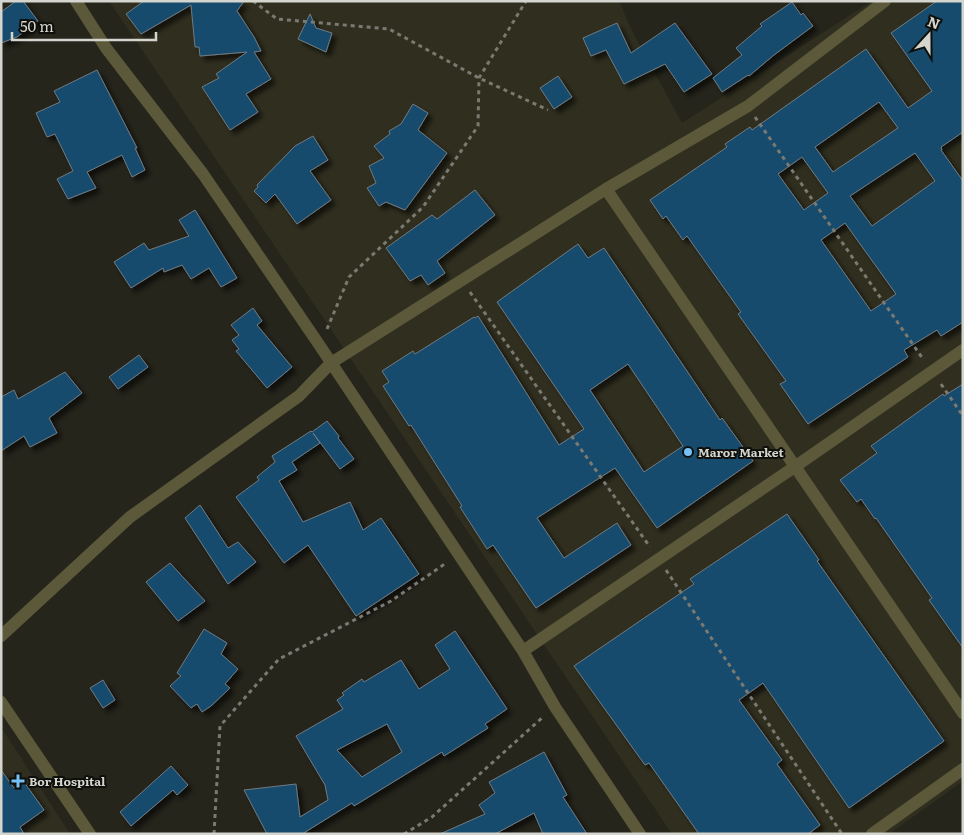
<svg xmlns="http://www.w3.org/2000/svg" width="964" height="835" font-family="Literata,serif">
<defs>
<filter id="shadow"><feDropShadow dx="4.5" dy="4.5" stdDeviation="2.5" flood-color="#0009"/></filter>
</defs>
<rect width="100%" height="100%" fill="#26251c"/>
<path fill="#302f1f" d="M109 1H619L633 33 682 123 872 1H963V781L889 834H672Z
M1 727 70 834H1Z"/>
<path fill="#134b6d" stroke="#717a82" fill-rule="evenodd" filter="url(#shadow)" d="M16 1H23L38 21 17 37 1 43V12Z
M144 1H244L237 11 254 37 261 51 254 52 271 79 246 94 258 112 230 130 202 87 219 78 216 74 247 52 200 56 199 47H195L191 5 141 34 126 14Z
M937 1H963V132L941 147 942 150H941L963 181V322L941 336 937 330 904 350 908 357 808 424 780 384 786 381 738 314 741 312 687 236 683 240 666 216 663 219 650 200 727 147 725 144 750 127 752 130 866 49 908 108 932 91 891 33ZM879 102 898 128 833 172 815 147ZM915 153 935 181 872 226 850 196ZM802 157 828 193 804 210 778 174ZM845 223 896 294 871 311 821 240Z
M792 2 801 15 803 13 813 26 774 55 749 76 748 75 722 92 713 78 742 55 736 48 762 26 760 24Z
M310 14 316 28 332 33 326 52 298 39Z
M617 23 631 53 675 23 712 74 684 92 665 64 624 84 606 50 591 56 583 38Z
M97 70 137 148H135L145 170 132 177 122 155 87 172 96 188 68 199 57 179 73 171 55 134 47 137 36 113 60 102 54 91Z
M558 76 572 97 554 109 540 88Z
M413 104 428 113 418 130 447 153 405 210 386 202 379 206 367 188 376 183 369 166 384 158 374 146 390 134 389 131 401 124Z
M313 136 328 160 310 171 331 200 297 224 275 194 266 203 254 191 258 187 257 185 295 146Z
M475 190 495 215 437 261 445 273 428 285 421 275 410 281 386 248 432 215 437 219Z
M195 210 237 278 221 287 209 268 191 279 182 265 164 272 163 268 131 288 114 262 144 243 149 250 189 236 179 220Z
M578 244 588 258 604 248 720 420 722 418 753 461 657 528 615 468 537 518 564 558 617 523 631 545 536 608 493 545 487 549 460 507 462 506 411 425 409 426 383 386 389 382 382 371 413 351 415 354 474 317 475 318 478 316 559 445 584 429 497 302ZM628 364 683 446 644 472 590 390Z
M253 308 262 321 257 325 292 367 267 388 236 351 239 349 232 340 239 335 231 325Z
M139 355 148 367 118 389 109 377Z
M65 372 82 393 49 418 57 433 30 447 24 436 1 451V397L14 390 18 399Z
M963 384V648L929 600 932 598 876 518 875 519 861 499 857 502 840 480 877 453 871 446 943 394 944 396Z
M327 421 339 436 338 438 354 459 340 469 313 433 320 443 292 462 297 470 279 481 303 522 350 502 363 530 381 518 419 574 356 616 308 545 284 563 236 497 259 480 257 477 275 462 272 456 311 431 312 432Z
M200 505 228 548 238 542 256 562 228 584 185 518Z
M787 514 819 560 817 561 944 741 849 808 763 683 739 700 782 760 777 764 820 825 808 834H699L649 763 645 765 574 666 694 584 690 579Z
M170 563 205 601 178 621 146 582Z
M204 629 227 643 221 654 238 669 225 684 230 688 211 706 202 712 197 704 191 708 170 686 181 676 177 673Z
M455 631 507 709 485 724 488 728 444 756 442 752 354 806 352 803 302 834H267L244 790 296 784 300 817 328 800 325 785 296 736 343 709 337 700 344 695 342 693 362 679 364 682 401 660 419 689 450 669 435 645ZM387 724 402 752 362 777 337 750Z
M103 680 115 700 103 708 90 688Z
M544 752 567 795 563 797 587 834H543L534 813 495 834H440L485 814 479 805 495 793 489 782Z
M171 766 188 785 177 795 173 790 131 826 120 812Z
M1 770 14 788 24 782 44 810 20 827 24 834H1Z"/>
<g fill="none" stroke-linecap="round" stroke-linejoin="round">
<path stroke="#7a7972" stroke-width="3" stroke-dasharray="4 4" stroke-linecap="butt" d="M253 1 277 19 389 29 479 78 548 110
M755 117 923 359
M470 292 650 547
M327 329 349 277 423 207 478 126 479 78 526 1
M941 384 963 416
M666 570 842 834
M214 834 220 726 279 659 391 601 446 563
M404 834 432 817 543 717"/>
<path stroke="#5b593a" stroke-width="12" d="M76 1 106 48 203 174 320 346 523 651 555 707 640 834
M606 189 963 713
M1 636 130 517 299 396 331 363 606 189 748 106 885 1
M523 651 796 466 963 350
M1 702 90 834
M872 834 963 769"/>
</g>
<g fill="#75c0f6" stroke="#0e0e0a" stroke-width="2">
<circle cx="688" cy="452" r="5"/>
<path d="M15.5 773.5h5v5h5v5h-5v5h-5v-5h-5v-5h5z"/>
</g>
<g text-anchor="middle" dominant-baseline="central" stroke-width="4" stroke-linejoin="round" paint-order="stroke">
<g font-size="12" font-weight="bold" fill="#d5d5cf" stroke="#0e0e0a" text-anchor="start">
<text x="698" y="452">Maror Market</text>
<text x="29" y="781">Bor Hospital</text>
</g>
</g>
<rect width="964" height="835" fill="none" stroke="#d5d5cf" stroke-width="5"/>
<g transform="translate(929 35) rotate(21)" stroke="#0e0e0a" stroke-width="4" paint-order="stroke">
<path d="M0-4L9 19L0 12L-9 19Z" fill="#d5d5cf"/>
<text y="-8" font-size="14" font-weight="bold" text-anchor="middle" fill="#d5d5cf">N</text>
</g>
<path d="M12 32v8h144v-8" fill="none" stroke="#d5d5cf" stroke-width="2.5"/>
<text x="20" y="32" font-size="15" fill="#d5d5cf" stroke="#0e0e0a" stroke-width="4" paint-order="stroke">50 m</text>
</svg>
